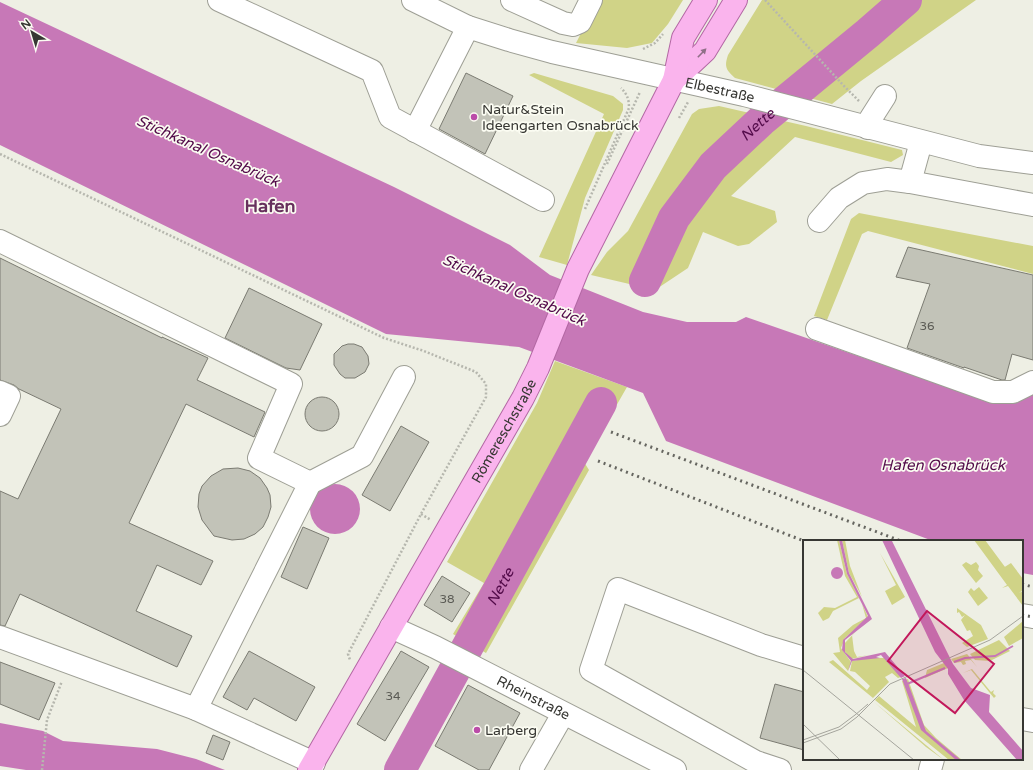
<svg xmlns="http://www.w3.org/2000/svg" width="1033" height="770" font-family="'Varela Round',sans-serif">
<rect width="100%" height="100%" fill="#eeefe4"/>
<path fill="#d0d387" d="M598 0H683L668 24 652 43 627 48 576 43Z
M762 0H976L861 81 832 104 735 78C726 70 724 67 728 55Z
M534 73 613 96 623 104V110L585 198 567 265 539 257 604 114 529 75Z
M719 106 806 126 902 150 903 155 891 162 795 137 731 196 775 211 777 222 749 244 738 246 703 232 688 268 655 290 591 275 607 252 628 231 692 114 699 109Z
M859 213 1033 246V274L868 231 862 234 827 320 814 316 851 219Z
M555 361 627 387 584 462 589 470 486 653 453 634 484 583 447 562 537 403Z"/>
<path fill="#c778b7" d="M0 2 394 187 510 245 550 275 643 312 687 322H736L746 317 996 404 1016 402 1033 394V575L1022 573V541H933L666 441 643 393 519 347 386 334 0 145Z
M310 509a25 25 0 1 1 50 0a25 25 0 1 1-50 0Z
M0 723 43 731 63 741 157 749 196 759 225 770H26L0 766Z"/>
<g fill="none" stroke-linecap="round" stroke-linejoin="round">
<g stroke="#c778b7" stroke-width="32">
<path id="s1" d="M645 281 674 218 713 166 761 121 868 33 906 0"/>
<path id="s2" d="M400 770 601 403"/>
</g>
</g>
<path fill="#c2c3b8" stroke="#7b7b72" d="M466 73 513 96 485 154 439 129Z
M908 247 1033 275V360L1012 354 1005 380H1002L964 367V368L907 348 930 284 896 277Z
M0 258 162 338V337L208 358 197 380 265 412 254 437 186 404 129 523 213 561 201 585 157 565 136 611 192 636 177 667 20 594 5 626 0 625V491L18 499 61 409 19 389 14 385 0 380Z
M249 288 322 324 300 370 286 368 225 338Z
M348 344H354L362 347 368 356 369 364 365 372 355 378H345L340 374 334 365V354L342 346Z
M305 414a17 17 0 1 1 34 0a17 17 0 1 1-34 0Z
M401 426 429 442 390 511 362 495Z
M238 468 250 471 260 478 267 488 270 495 271 507 268 517 263 527 255 534 244 539 232 540 214 536 202 520 198 507 199 494 202 486 211 476 223 469Z
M303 527 329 538 307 589 281 577Z
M442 576 470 593 452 622 424 605Z
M249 651 315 687 296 721 254 698 247 710 223 697Z
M401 651 429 667 385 741 357 724Z
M0 662 55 683 39 720 0 704Z
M775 684 804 692V750L760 738Z
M468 685 520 713 489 770H479L435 746Z
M213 735 230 742 223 760 206 753Z"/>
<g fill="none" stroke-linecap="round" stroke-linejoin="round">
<g stroke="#9e9f95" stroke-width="24">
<g id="minor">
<path d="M219 0 372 71 390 117 543 200"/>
<path id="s3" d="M413 0 468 27 509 40 552 52 744 95 979 156 1033 163"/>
<path d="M512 0 563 23 573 25 580 22 591 0"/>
<path d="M868 128 871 118 885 96"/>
<path d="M415 131 468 27"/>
<path d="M910 182 1033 205"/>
<path d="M819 221 839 198 863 183 887 179 910 182 921 142"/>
<path d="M0 241 291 384 259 458 310 483 196 709"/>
<path d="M817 329 993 392H1013L1033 382"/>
<path d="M0 392 9 396 0 415"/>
<path d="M310 483 362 456 404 377"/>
<path d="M1022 615 1033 617"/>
<path id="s4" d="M391 627 435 647 675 770"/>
<path d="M0 637 196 709 314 763"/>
<path d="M1022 719 1033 721"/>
<path d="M531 770 563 714"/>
<path d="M780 770 756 762 591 670 618 589 761 645 804 658"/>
<path d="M930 770 933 759"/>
</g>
</g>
<g stroke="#b368a4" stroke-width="24">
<g id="major">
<path d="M674 80 705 51 736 0"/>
<path id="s5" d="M309 770 523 398 538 368 578 269 674 80 683 38 706 0"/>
</g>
</g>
<path stroke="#b6b7ae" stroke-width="2.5" stroke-dasharray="2 2" stroke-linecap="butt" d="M765 0 844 86 859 101
M643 49 655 43 663 34
M679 118 688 102
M0 154 384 338 424 351 476 372 486 384V397L421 514 348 654 350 660
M607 164 640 92
M585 209 629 108C629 99 627 94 621 88
M421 514 431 520
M42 770 47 720 62 681"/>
<use href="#minor" stroke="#fff" stroke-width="22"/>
<use href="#major" stroke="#fab4ed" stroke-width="22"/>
<path stroke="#666660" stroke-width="3" stroke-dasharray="2 4" stroke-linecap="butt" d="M611 432 901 541
M598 461 804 541
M1022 584 1033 587
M1022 615 1033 617"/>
</g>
<defs><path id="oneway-solid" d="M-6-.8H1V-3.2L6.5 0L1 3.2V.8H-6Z"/></defs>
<use fill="#8f6f87" href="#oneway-solid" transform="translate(702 53) rotate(-46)"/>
<g fill="#bb4ca9" stroke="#fbfcf2" stroke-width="1.5">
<circle cx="474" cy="117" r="4"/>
<circle cx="477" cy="730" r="4"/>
</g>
<g text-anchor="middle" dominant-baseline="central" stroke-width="3.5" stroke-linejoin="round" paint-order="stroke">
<g font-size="12" fill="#5a5a54">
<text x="927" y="326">36</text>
<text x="447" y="599">38</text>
<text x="393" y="696">34</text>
</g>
<g font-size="14" fill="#373733" stroke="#fbfcf2">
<text stroke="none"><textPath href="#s3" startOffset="321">Elbestraße</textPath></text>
<text stroke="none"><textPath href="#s5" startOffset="391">Römereschstraße</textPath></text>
<text stroke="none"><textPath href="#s4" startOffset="159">Rheinstraße</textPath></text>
</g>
<g font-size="14" fill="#373733" stroke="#fbfcf2" text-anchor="start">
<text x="482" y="109">Natur&amp;Stein<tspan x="482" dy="16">Ideengarten Osnabrück</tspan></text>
<text x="485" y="730">Larberg</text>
</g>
<g font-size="15" font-style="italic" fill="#530b4a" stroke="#fbfcf2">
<text stroke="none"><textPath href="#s1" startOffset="195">Nette</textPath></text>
<text transform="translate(208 151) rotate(24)">Stichkanal Osnabrück</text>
<text transform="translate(514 290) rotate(24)">Stichkanal Osnabrück</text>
<text x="943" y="465">Hafen Osnabrück</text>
<text stroke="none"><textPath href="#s2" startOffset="209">Nette</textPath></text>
</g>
<g font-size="18" font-weight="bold" fill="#67305d" stroke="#fbfcf2">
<text x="270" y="206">Hafen</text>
</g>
</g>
<g transform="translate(803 540)">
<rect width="220" height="220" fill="#eeefe4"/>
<path d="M34 0H36L44 34 56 58 30 71 26 78 20 81 15 73 21 67 32 68 54 57 42 36ZM39 0H42L47 26 59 57 46 33ZM171 0H182L202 27 200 28 208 23 220 39V50L216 53 220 51V66L205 46 199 48 204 45ZM77 13 102 57 89 65 82 51 93 45ZM163 22 168 25 173 22 176 26 175 30 180 36 173 43 159 25ZM176 47 185 58 175 66 165 52 168 48 171 51ZM59 64 65 77 42 98 38 108 48 122 45 131 30 113 37 112 35 98 50 85 63 78ZM154 68 178 85 185 99 164 107 159 103 170 96 167 90 164 91 158 80 162 75 159 77 156 72 154 73ZM220 81V98L206 106 201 97ZM57 87 49 95 51 111 54 117 66 115 48 119 42 112 41 104ZM196 100 207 111 187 121 172 120 167 114ZM164 114 165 115 174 127 168 120 162 121 163 124 160 125 158 122 151 123 148 119ZM67 118H83L98 137 95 138 89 133 82 137 86 142 70 158 26 122 30 120 64 150 67 146 52 132 47 131 49 121ZM141 123 145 128 122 138 124 130ZM169 129 188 152 191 150 190 153 193 156 195 154 191 158 168 130 160 133ZM105 139 121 185 133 198 159 220H146L72 160 76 156 113 187 99 141ZM71 162 141 220 123 207Z" fill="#d0d387"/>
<path d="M36 0H39L46 33 69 79 42 100V112L50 119 82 112 102 136 98 138 78 115 73 117 77 118 49 121 45 131 48 121 39 110 40 100 65 76 44 34ZM79 0 89 1 150 124 168 148 187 155 186 172 220 211V220H214L161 160 145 134V129L132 112ZM28 33a6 6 0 1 1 12 0a6 6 0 1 1-12 0ZM103 138 123 191 158 220H153L118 190 99 139Z" fill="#c778b7"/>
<path fill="none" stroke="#c778b7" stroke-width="2" d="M151 122 162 118 192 116 210 106M104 144 142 128"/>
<path fill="none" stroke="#a5a59d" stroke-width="1" d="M0 130 111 220M52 175 65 164M54 177 87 144 187 100 220 76M0 184 37 220M0 200 36 187 52 175M0 203 38 189 54 177"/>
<path fill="#c2185b" fill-opacity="0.15" stroke="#c2185b" stroke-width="2" d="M124 71 191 124 152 173 85 121Z"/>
<rect width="220" height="220" fill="none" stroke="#373733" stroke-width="2"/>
</g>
<g transform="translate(32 32) rotate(322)" stroke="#fbfcf2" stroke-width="3" paint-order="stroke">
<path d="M0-3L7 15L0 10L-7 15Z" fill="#373733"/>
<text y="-6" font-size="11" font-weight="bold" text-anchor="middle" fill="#373733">N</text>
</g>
</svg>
